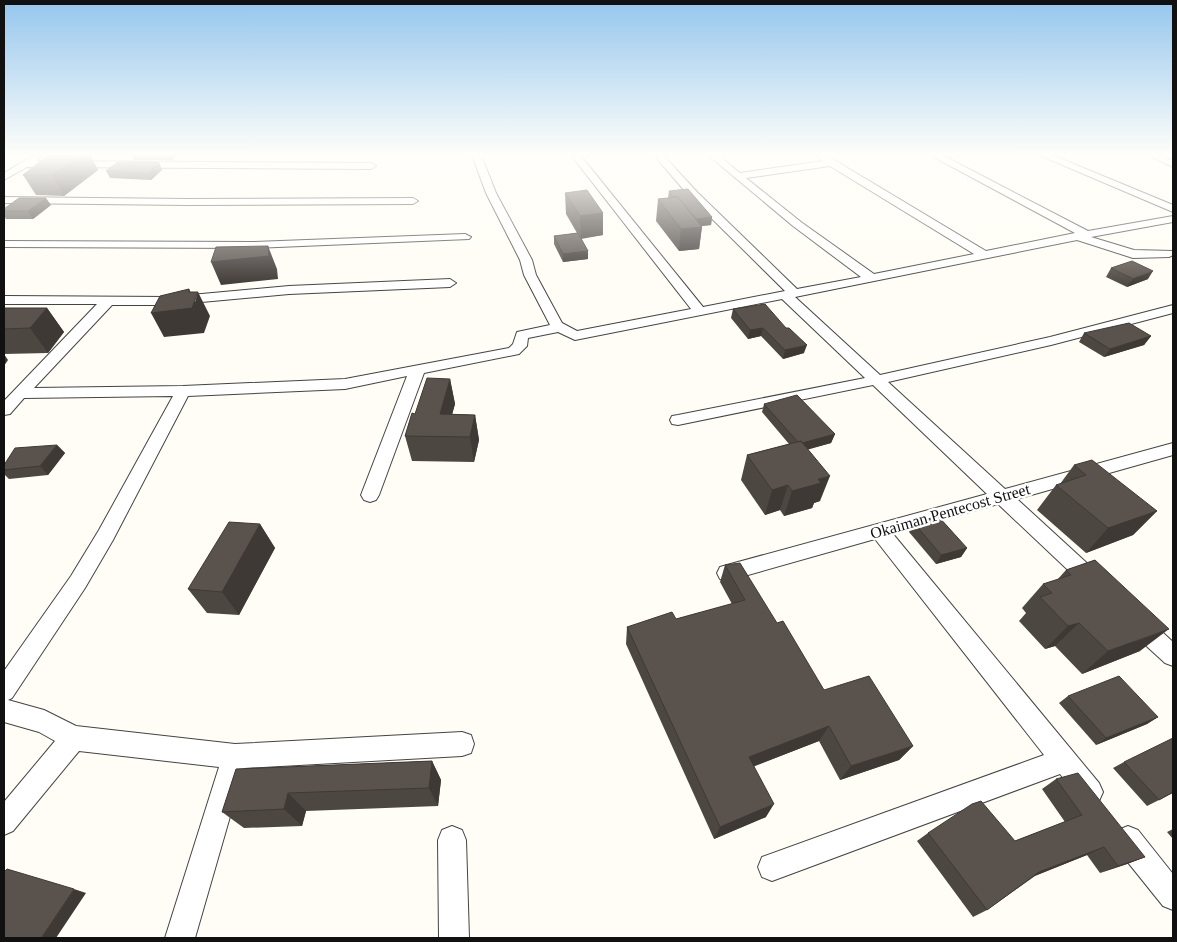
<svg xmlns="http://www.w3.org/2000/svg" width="1177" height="942" font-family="'Times New Roman',serif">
<rect width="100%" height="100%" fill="#fffdf5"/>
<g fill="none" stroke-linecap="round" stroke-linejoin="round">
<g stroke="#444" stroke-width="2">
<path id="minor" d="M34 155 40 158 36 161 371 163 376 166 371 169 27 167 4 180V173Z
M472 155H481L496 193 532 260 536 275 562 323 577 331 691 309 571 155H580L703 307 785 291 689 196 654 155H663L697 192 797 289 861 277 793 226 708 155H718L740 173 823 161 815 155H826L986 251 1075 233 930 155H942L1088 231 1173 216V222L1091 237 1134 250 1173 251V255L1169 257 1133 258 1077 240 795 297 880 375 1050 337 1173 305V313L1051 345 888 382 1005 489 1173 443V455L1017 499 1101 576 1104 582 1101 588 1094 591 1087 588 998 504 893 534 1099 783 1103 792 1099 801 1090 805 1081 801 1060 774 772 881 762 877 758 867 762 857 1044 755 875 539 727 581 720 579 717 573 720 567 727 565 987 494 873 385 678 425 672 424 670 420 672 416 678 415 865 378 782 299 575 340 558 332 528 338 527 346 519 354 424 373 379 495 376 500 370 502 364 500 361 495 407 376 345 389 188 396 113 540 85 588 12 698 8 700 44 710 76 726 235 744 462 732 471 735 474 744 471 753 462 756 244 768 195 938H165L219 767 79 751 13 831 4 835V802L55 741 39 732 4 722V671L71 576 99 530 173 396 24 398 10 414 4 415V401L97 304H4V296L169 297 289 286 450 279 456 283 450 287 289 294 169 305H112L34 388 183 386 345 379 509 348 513 344 517 332 550 325 524 275 520 260 486 193ZM830 166 974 254 874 274 801 222 746 178Z
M1039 155H1052L1173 205V212Z
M1148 155H1161L1173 161V167Z
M4 197 187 199 413 198 418 201 413 204 187 205 4 203Z
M465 234 471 237 469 239 253 248 4 247V241L253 242Z
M1138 614 1146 617 1173 642V666L1165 663 1130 631 1127 624 1130 617Z
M452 826 462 830 466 840 469 938H439L438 840 442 830Z
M1128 826 1138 830 1173 874V910L1163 906 1118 850 1114 840 1118 830Z"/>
</g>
<use href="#minor" fill="#fff" fill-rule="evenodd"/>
</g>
<path fill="#4d4742" d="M49 155H90L98 170 64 196 36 195 23 175Z
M132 155H177L172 160H134Z
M162 170 151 180 110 178 106 171Z
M669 191 712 217 711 225 702 226 699 249 679 251 656 221 658 199 668 198Z
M565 193 603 213V235L581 238 588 259 563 262 554 244V236L577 233 566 214Z
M51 205 33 219H6L4 216V209Z
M1111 268 1148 279 1127 287 1106 277Z
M47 308 64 332 48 353 4 354V309Z
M733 309 804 353 783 359 761 336 748 339 731 318Z
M1084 333 1151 336 1144 345 1104 357 1079 342Z
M450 379 455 404 452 414 475 415 479 440 474 462 412 461 405 436 415 414Z
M764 404 835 434 831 443 808 449 820 501 814 503 812 508 784 516 780 510 765 515 741 480 747 455 789 444 762 412Z
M57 445 65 453 48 475 9 479 4 474V465Z
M1074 465 1157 511 1133 535 1086 553 1037 510 1056 485 1060 484Z
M914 523 967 548 961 557 936 564 909 532Z
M260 524 275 548 239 615 207 613 188 589Z
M1095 560 1140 651 1082 674 1055 646 1045 649 1019 621 1026 613 1022 608 1043 584 1057 580 1066 570Z
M725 565 777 623 824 690 913 746 899 760 840 780 819 741 754 766 766 817 714 839 626 644 627 627 676 619 732 604 720 582Z
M1068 696 1158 717 1147 724 1096 745 1059 703Z
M432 761 441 780 438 806 306 811 302 826 244 828 222 812 236 769Z
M1124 762 1173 793 1147 806 1113 768Z
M1056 779 1145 857 1127 864 1100 873 1087 855 1035 876 987 910 973 917 917 841 928 833 1015 841 1065 822 1042 789Z
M1173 829V839L1167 832Z"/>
<path fill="#3f3936" d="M80 155H90L98 170 64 196 52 175Z
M170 155H177L172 160Z
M159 162 162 170 151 180 148 173Z
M46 198 51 205 33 219 28 211Z
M603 213V235L581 239 580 216Z
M712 217 711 225 688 227 689 220Z
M702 227 699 249 679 251 681 229Z
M268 246 277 269 278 279 221 285 211 262Z
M588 251V259L563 262V254Z
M1153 271 1148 279 1127 287 1133 279Z
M189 289 195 302 198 292 210 316 204 333 164 337 151 313 189 292Z
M47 308 64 332 48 353 30 328Z
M763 328 761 336 748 339 750 330Z
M1151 336 1144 345 1104 357 1110 349Z
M807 345 804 353 783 359 785 350Z
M4 354 8 360 4 366Z
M450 379 455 404 446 437 440 414Z
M475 415 479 440 474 462 470 437Z
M835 434 831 443 796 453 799 444Z
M57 445 65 453 48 475 40 466Z
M830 476 820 501 814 503 812 508 784 516 792 491 818 479Z
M788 485 780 510 765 515 772 490Z
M1157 511 1133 535 1086 553 1108 528Z
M260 524 275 548 239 615 222 592Z
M967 548 961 557 936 564 941 555Z
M1079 623 1055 646 1045 649 1068 626Z
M1169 629 1140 651 1082 674 1108 651Z
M1158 717 1147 724 1096 745 1106 738Z
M829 726 819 741 742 771 749 757Z
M913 746 899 760 840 780 851 766Z
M432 761 441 780 438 806 429 788Z
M288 793 306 811 302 826 284 809Z
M774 804 766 817 714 839 720 827Z
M1104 847 1087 855 1024 880 1039 872Z
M1145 857 1127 864 1100 873 1118 866Z
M74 889 86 893 56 938H41Z"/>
<path fill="#5a524d" stroke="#3f3936" d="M49 155H80L52 175H23Z
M118 162H159L148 173 106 171Z
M688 189 712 217 696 219 678 197H673L669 191Z
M587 190 603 213 580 216 565 193Z
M678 197 702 227 681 229 658 199Z
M19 198H46L28 211H4V209Z
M578 233 588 251 563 254 554 236Z
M268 246 269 256 211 262 216 247Z
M1132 261 1153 271 1133 279 1111 268Z
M189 289V292H198L192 308 151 313 160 296Z
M765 304 786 328H789L807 345 785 350 763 328 750 330 733 309Z
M5 308H47L30 328 4 329V309Z
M1129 323 1151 336 1110 349 1084 333Z
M427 378 450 379 440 414 475 415 470 437 405 436 412 413 415 414Z
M797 395 835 434 802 443 801 441 798 442 764 404Z
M801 441 830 476 818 479 821 483 792 491 788 485 772 490 747 455Z
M57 445 40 466 4 470V465L15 448Z
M1092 460 1157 511 1108 528 1056 485 1086 475 1074 465Z
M938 516 967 548 941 555 914 523Z
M229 522 260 524 222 592 188 589Z
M1095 560 1169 629 1108 651 1079 623 1068 626 1040 597 1052 593 1043 584 1071 575 1066 570Z
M740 563 777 623 783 621 824 690 869 676 913 746 851 766 829 726 749 757 774 804 720 827 627 627 672 612 676 619 745 600 725 565Z
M1119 676 1158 717 1106 738 1068 696Z
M1173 738V792L1159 800 1124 762Z
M432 761 429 788 288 793 284 809 222 812 236 769Z
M1078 773 1145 857 1118 866 1104 847 1039 872 987 910 928 833 972 804 981 801 1015 841 1082 815 1056 779Z
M7 869 74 889 41 938H4V872Z"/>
<linearGradient id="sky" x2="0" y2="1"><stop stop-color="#95c6ee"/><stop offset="0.54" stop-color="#fffefa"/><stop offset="1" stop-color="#fffefa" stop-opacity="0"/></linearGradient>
<rect width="1177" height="287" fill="url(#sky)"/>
<g text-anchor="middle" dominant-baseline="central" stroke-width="5" stroke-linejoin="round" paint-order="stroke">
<g font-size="16" fill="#111" stroke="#fff">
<text transform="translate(950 511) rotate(-16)">Okaiman Pentecost Street</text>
</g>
</g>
<rect width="1177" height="942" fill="none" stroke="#111111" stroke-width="10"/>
</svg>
